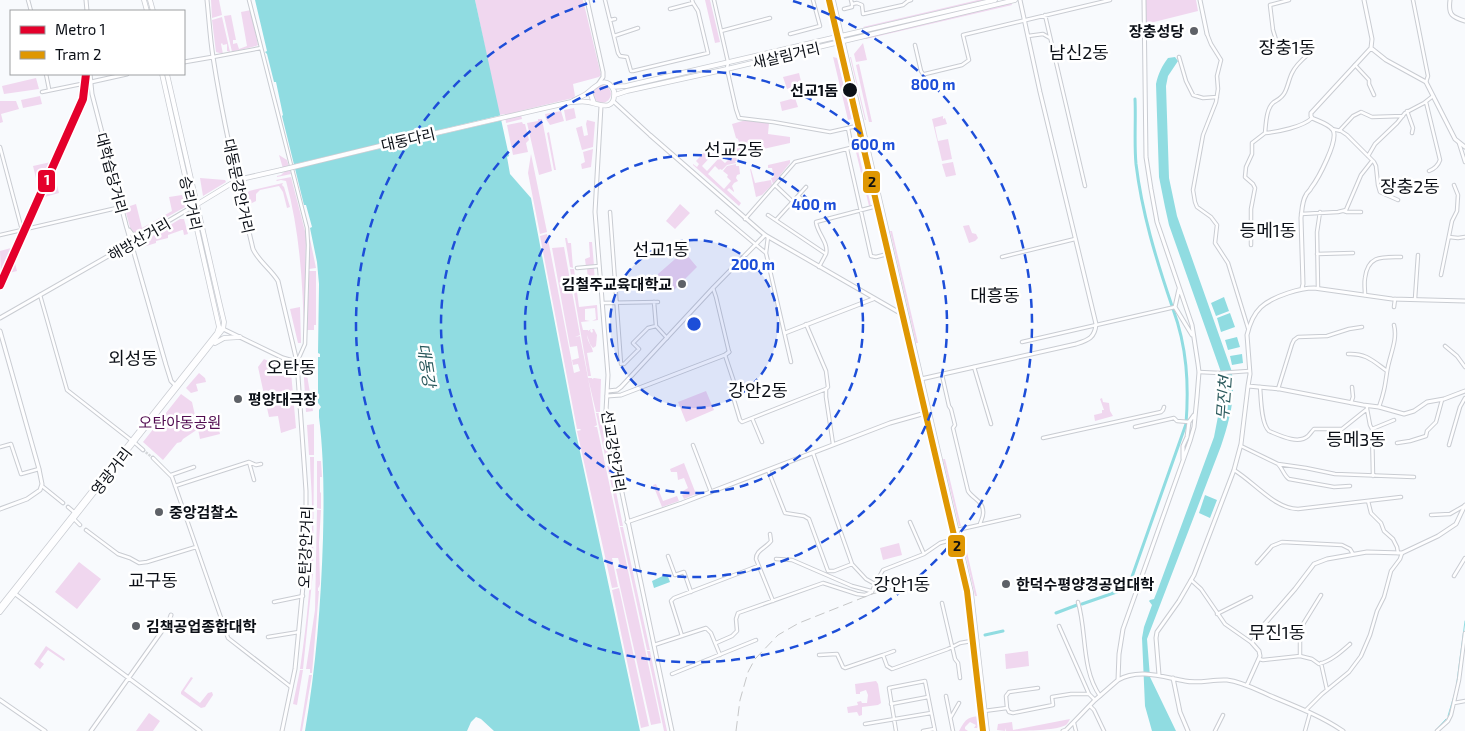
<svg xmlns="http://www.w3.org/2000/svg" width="1465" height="731" font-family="'Exo 2','Noto Sans KR',sans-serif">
<rect width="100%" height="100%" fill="#f8fafd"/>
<path fill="#f0d7ef" d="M211 0H219L222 15 212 18Z
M475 0H583L601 75 599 77 573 84 575 96 573 98 520 111 522 119 506 123 505 114 499 115Z
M705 0H710L720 42 715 43Z
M978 0H985L864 28 863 27Z
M1146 0H1196L1198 11 1146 24Z
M1011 3 1012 5 866 39 865 37Z
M251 10 258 45 256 46 232 52 224 16 231 15 236 40H233V44L237 43 239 49 247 46 241 12Z
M222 17 230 52 227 51V44L223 45 222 43 221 44 223 54 216 52 212 20Z
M863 43 867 60 856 62 854 54Z
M833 57 837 58 852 119 848 120Z
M850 57H851L866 120H865Z
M859 64 872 122H869L856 65Z
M799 73 802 85 787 89 783 77Z
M36 78 39 89 4 94 2 86Z
M593 94a9 9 0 1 1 18 0a9 9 0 1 1-18 0Z
M40 96 42 104 23 108 21 100Z
M795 98 798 107 782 111 780 102Z
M0 101H16L19 109 1 114 3 122 0 123Z
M574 108 576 118 566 121 564 110Z
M561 111 564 121 550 125 546 119 545 114Z
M943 116V119L945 118 947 124 935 127 938 141 948 139 952 159 942 161 932 119Z
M538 119H542L552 171 539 175 527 123 538 121Z
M587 120 595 122 593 147 582 150 576 128 582 126 584 136 588 135 586 124Z
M746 120 769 123 768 134 790 137V143L754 151 755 158H753L752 151 736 155 737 161H735L736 163 727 165 722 170 720 169 719 170 715 166 708 174 724 189 731 181 727 177 728 175 723 171 727 166 736 164V166H739L740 174 737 175 736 178 738 181 734 183 732 186 734 191V192L729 188 727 190 741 203 739 206 693 165V164L697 167 699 164 696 161 708 148 714 153 702 166 707 171 719 158 725 163 734 154 741 152V151L738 152 736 150 740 145 738 139 736 138 732 124Z
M522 122 523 124H525L529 140 526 143 528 152 513 155 507 125Z
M549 132 556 170H554L547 133Z
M593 149 591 167 582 169 581 164 585 162 583 152Z
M858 151 871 206H869L856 152Z
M861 153H863L880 226H878Z
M531 154 547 232 540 234 528 173Z
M279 155 287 160 291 174 277 177V176L281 175 284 172Z
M790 160V163L773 184 771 178 774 177 772 168H768V165Z
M51 162 59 193 41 198 33 166Z
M953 162 956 175 946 177 942 164Z
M750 169H751L755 183 771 180 772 185 762 195 756 197Z
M291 177 306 235 304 338C303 285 300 232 286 181L281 180 277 181 276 180Z
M200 178 225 180 226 182 203 196Z
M283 183 282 185 284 187 290 207 287 208 283 192 279 186 260 190 256 194V201L250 204 252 214H251V217C249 209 243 198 249 191Z
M185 189 188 201 187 206 140 232 137 234 131 231 125 209 127 207 136 204 142 228 172 211 169 197 182 195 185 205H187Z
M680 204 690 213 675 229 666 221Z
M180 219H184L188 234 184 235 183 230H182L168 235V238L156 241V243L143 247 139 250 138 246 141 243Z
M969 225 972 233 976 234 978 238 975 241 969 243 963 226Z
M890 231H892L918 343H916Z
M547 234 574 373 580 371 578 364 573 365 572 360 579 358 577 346 570 347 552 248 564 247 580 335 575 337 580 336 597 425 594 427H597L661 723 651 725 616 569 621 568 618 558H612L618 587 612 588 577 431 581 430 580 429H577L540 236Z
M565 238H567L568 243H571L573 268 570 267Z
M310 239 316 268 309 269V240Z
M589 242H592L594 266 586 267 585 259 590 257Z
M11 248 17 271 1 275 0 251Z
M682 253 686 254 697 267 673 291 658 276V274Z
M587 268H594L595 283H588Z
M570 269H574L579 307 597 305 598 320 592 321 596 319 595 308 585 309V320L590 321 581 322 583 330H588V331L591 329 590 331 592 333 593 331 592 329H594L597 335 596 346 593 348 590 344 587 335C588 344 592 345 593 352L587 353 591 376H588Z
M309 271H316V325H314V330H307Z
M300 307 301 341V343H298L290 309Z
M264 359 291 372 296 428 281 433 278 416 269 417 258 367Z
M303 362 305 363 313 411 306 412Z
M199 373 205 378 206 382 196 384 198 391 191 393 186 388Z
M588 378H592V379L594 378 601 379 600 412H596Z
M706 391 714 410 686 422 678 402Z
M181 394 192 402 198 429 213 426 219 430 220 434 200 439 198 429 183 439 181 442 177 443 163 460 143 442Z
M1102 398 1103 402 1109 403 1110 411 1113 416 1095 421 1094 415 1102 413V410H1104L1100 399Z
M596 413H600L623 526H620Z
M314 424V455H309L307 425Z
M310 457H314L313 572 303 669H300C308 616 313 561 312 507 312 490 310 474 310 457Z
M943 459H945L961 526H959Z
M317 461H321L322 477H320V492L321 493V509L317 508Z
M684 463 696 494 684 499 682 495 684 494 683 491 688 488 684 478 678 480 677 472H671L670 469Z
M656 484 663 501 677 496 679 501 662 507 653 485Z
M317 510H321L319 543 320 584 319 587 318 588V591H319L312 673H310V669H306L315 610Z
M620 527H623L650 650H647Z
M962 539H964L977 596H975Z
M899 543 902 555 883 560 880 548Z
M79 562 101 579 77 609 55 592Z
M619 588 649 726 641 728 612 590Z
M46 646 65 659 64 661 48 650 40 661 44 664 40 669 34 664Z
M647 651H650L667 731H664Z
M1028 651 1029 666 1006 669 1005 654Z
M300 670H303L297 705 293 704Z
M309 675H312L302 731H300Z
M191 677 193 678 184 691 200 703 208 693 212 692 213 695 205 707 201 708 181 694V692Z
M876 681 878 684 881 703 878 705 862 707V715L859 716 857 712 848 713 847 707 858 705 857 702 861 701 862 703H867L868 695 866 690 860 692V694H856L855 684Z
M149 713 160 721 153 731H136Z
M978 716 979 725 977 728H974L976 725 970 722 965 727V729L968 731H959C965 721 965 718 978 716Z
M1070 719C1069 721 1068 723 1066 725 1056 731 1018 731 1006 731V728L1005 731 997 730 998 724 1012 722 1013 730Z"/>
<path fill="#90dce1" d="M255 0H475L509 156 507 157 510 174 531 198 576 433 640 731H494L481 719 476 717 471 722 467 731H305C316 667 321 603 323 538 324 496 324 458 319 417V410L321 407 318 403V357H320V354L318 353 319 284 317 262 310 228 312 227 306 205H304L282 116 283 115 276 82H274L267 54 265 52 267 51Z
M1175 57 1178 61 1168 76 1166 86 1169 178 1177 216 1231 369C1237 395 1229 422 1221 446L1147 639 1150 677 1176 731H1152L1145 706 1142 638 1144 627 1152 605 1149 601 1150 600 1154 599 1158 589 1214 437 1220 406 1222 375 1169 225 1165 207 1159 177 1156 84C1158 74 1162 66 1168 58Z
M1224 297 1229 311 1216 316 1211 303Z
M1230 313 1235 327 1221 332 1217 318Z
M1237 337 1240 347 1228 350 1225 340Z
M1242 354 1243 363 1232 365 1230 356Z
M1205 495 1217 500 1210 518 1199 513Z
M667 574 670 582 654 588 652 581Z"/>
<path fill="#f8fafd" d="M502 115 503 120 292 169 291 165Z"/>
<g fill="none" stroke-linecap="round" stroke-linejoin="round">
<path stroke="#90dce1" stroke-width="1" d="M1448 716 1456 689 1465 621
M1435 731 1446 719"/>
<path stroke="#90dce1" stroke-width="3" d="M1135 99C1136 120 1134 143 1136 164 1142 213 1156 259 1172 306
M1082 604 1128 588 1186 424C1189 384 1187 347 1173 309
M1056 613 1077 605
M985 635 1003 631"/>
<path stroke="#d4d7da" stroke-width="2.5" stroke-dasharray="2.5 1" stroke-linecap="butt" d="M143 450 153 458"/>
<g stroke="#c9ccd2" stroke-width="4.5">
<path id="minor" d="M28 0 31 11
M249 0 307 228 308 245 305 344 297 362
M605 0 618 53 620 56 627 57 631 71H633L708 53 698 11 693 3
M714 0 728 62 727 69 736 109 739 118 773 122 830 132 861 125
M851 0 852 4 857 3 862 5 863 14 903 5 908 1 911 0
M1413 0 1428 76 1426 82
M670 9 693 3 692 0
M844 9 852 7V4
M1045 15 1085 186
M610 20 615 19
M721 31 770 18
M790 34 820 26 813 0
M1207 34 1211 44 1221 60 1217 76 1218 89 1216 102 1203 135 1193 190 1195 202 1197 207 1211 217 1217 225 1215 243 1228 263 1248 328
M614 36 638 28
M1028 36 1043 34 1050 38
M1277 43 1273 30 1270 5 1289 0
M915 45 921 71 923 74H925L962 65 969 60 963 35 1110 0
M213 57 261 48
M1179 57 1186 81 1193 95 1203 98 1217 97
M1355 65 1369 80V84L1374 95
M46 74 49 89
M42 92 91 82
M1426 102 1440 160C1438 166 1434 169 1429 171
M1407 111 1413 128 1412 133
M848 128 852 148
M1332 129 1341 131 1347 135 1374 162 1376 166 1378 185 1380 192 1398 200
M1340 130 1353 116 1361 112 1372 117 1403 116
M1265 133C1277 132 1303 127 1312 118
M1459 143 1465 162
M0 147 22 230
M847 149 871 256 876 257 891 253
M1368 156 1375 144 1397 123 1405 113 1424 103 1433 96
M775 185 793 202
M798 196 807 204
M1344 211 1347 212H1361
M610 212 621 364H624L639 349 633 343 648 328 656 326 667 338
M717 212 766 253
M1301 214 1338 212 1346 210 1361 175 1372 161
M768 215 826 254 819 267
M745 219 795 162 866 144
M776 220 806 187
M0 235 121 207
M768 237 766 253 791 362
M1449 237 1458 238 1465 237
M1251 245V209L1255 188 1253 184 1245 177 1246 167 1252 154V143L1265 133C1266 124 1266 108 1274 102 1279 99 1282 98 1285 92 1288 86 1289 79 1292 73 1296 64 1304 58 1311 52
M826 254C829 243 817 233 816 222L873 207
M1317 254 1353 253
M1002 257 1075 239
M577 268 599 266
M1441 275 1452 221 1457 211 1458 195 1454 185
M713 288 716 297 729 352
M1318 288 1317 232 1320 212
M40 295 67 390 131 440
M1365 295C1365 289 1364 284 1365 278 1368 255 1382 257 1401 257
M1415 299 1418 255
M654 302 656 326
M602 303 658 302
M1394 307 1395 299
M806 324 826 371 828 387 826 389V397L833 444
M1022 342 1175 307
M1445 346 1457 356 1465 367
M1348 354C1366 353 1373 361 1387 371
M725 355 735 385 731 390 740 420 742 422 826 389
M974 367 991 424
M1199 372 1220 373 1249 371
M942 375 949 406 951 409 955 425 953 428 968 491C973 499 983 501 983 511 984 516 981 520 980 524
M1260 387C1261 398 1261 424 1269 431 1279 435 1298 445 1308 436 1310 434 1312 431 1314 429H1342L1367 409V406
M1278 389 1292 344 1294 340 1298 337 1327 336 1349 329 1362 327
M1351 403 1353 397 1352 387
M1379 407C1384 393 1385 386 1387 372 1389 356 1398 341 1394 325
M1367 409 1370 425 1372 429 1394 420
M752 418 762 442
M1135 427 1174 418 1177 421 1189 422
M1372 429 1373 476
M1043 438 1161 412 1163 410 1164 407
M134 442 143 450
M1397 443 1410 441 1426 436 1427 431 1436 422 1442 400
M693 445 711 492
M1449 445 1460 407 1465 398
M1241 446 1278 464C1283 469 1284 476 1289 479L1334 487 1350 486
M0 447 11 444 21 474 39 469
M813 453 852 564 866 579 875 584
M153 458 172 477 228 638 291 687
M249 462 254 480
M1278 464 1306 468 1335 474 1414 477
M768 470 785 513 804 516 809 519 828 571H834L852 564
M1234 470C1254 482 1275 509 1298 509L1401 497
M171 475 194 467
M42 486 63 503
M175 486 249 462 256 465 261 464
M1368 501 1371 513 1381 523 1384 531 1393 539 1397 547 1398 553
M68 507 74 512
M1431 515 1450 514 1464 506
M74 519 80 525
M910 522 924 554
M86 530 118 554 130 558 139 563 147 562 196 547
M957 530 1019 516
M770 534 771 541C766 548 756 550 756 559L773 601
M668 556 675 575 684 572 691 592
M776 559 792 560 852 586 871 591
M1257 563 1272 546 1282 542 1342 545 1350 549 1353 554
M1454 576 1465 558
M1191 580 1201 589 1225 624 1252 643
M274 602 303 596
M1078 602C1087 632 1081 669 1100 696
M942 603 955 659 958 663 960 678
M1217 614 1251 597
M1059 626 1089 694 1095 700
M682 636 671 601 674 598 758 566
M268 637 299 632
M716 643 732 636 737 631 736 619 738 613 823 583 857 594 865 595 872 592 875 584 883 570 924 554 940 543 958 538
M654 645 706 628 711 633 720 655
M819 655 837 654 843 667 845 668 883 655 887 666 892 669 948 649 960 643 977 640
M883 655 894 651
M1300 656 1312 659 1319 664C1331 661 1341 652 1350 644
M1259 659 1263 660 1300 656V629L1321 595
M1321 663 1327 690
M672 674 756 640
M946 696 953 731
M1454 703 1465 701
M891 704 928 697
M1090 706 1094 710 1104 731
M1007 708 1009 712 1013 713 1053 705 1052 697 1071 694H1089
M1306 710 1322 694 1349 672 1361 656 1370 635 1377 611 1384 597 1391 571 1400 559 1402 553
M984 711 1007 708 1006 696 1009 692 1038 688
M951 717 959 703
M1074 723 1076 731
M865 724 931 713
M896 731 889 688 925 681 935 731
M923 731 934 729
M1215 731 1223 715
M1305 731 1310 713
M1437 731 1448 721 1451 715 1459 680 1465 633"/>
</g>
<g stroke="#c9ccd2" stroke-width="5">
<path id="tertiary" d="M207 0C209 19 210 38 213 57 223 122 238 185 253 249 259 262 271 269 278 281L297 362
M1200 0 1207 34
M1364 0 1372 39 1371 48 1386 60 1426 82 1455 139 1465 147
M1450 0C1448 15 1452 17 1465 21
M184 62 213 57
M91 82 127 74
M1302 288 1303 284 1301 218C1302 210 1302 201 1306 195 1307 192 1310 191 1311 188 1318 179 1339 140 1333 130 1329 124 1318 121 1312 118L1311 116V113L1371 48
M1179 289 1175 307 1192 335
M0 331 39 469 42 484 40 490 27 499 0 509
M785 333 873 299
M921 379 1076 344C1088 340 1095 338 1096 324L1040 92 1020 0
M1248 386 1280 389 1363 405 1379 407 1404 414 1414 411 1427 402 1444 399 1465 391
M608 391 617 390 621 387 713 288 765 235
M607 396 621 395 725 355 729 352
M1183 459V446L1187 437 1189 422 1194 415
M627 522 682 503 890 423 929 412
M14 593 200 731
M1159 675 1156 638 1157 632 1179 601 1194 575 1234 470 1241 444 1248 386 1250 374 1247 335C1253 309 1264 301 1288 293 1297 290 1304 288 1314 288L1392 299 1465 301
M1173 678 1180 712 1188 731
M1118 680C1139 668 1163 677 1185 681 1199 684 1213 679 1227 680 1243 682 1257 690 1271 696 1295 706 1321 716 1343 731
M1247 685 1260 656 1259 651 1252 643 1262 627 1295 589 1314 564 1327 559 1367 552 1402 553 1438 536 1456 524 1465 505
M0 700 45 731
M91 731 169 621 171 615
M1063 731 1066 730 1095 700 1118 680 1119 654 1123 629 1190 441 1194 427 1197 397 1199 372 1198 364 1192 325 1157 222 1151 189 1146 157 1144 0"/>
</g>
<g stroke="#c9ccd2" stroke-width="5">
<path id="secondary" d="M86 0 87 11
M587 0 603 72V77L599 83
M90 74 92 94 126 225 166 365 171 381 175 385
M613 101 650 135 765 235 907 317
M601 106 595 212 608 375 606 411 607 421 672 731
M129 230 132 234 143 235
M0 318 131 243 192 207
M219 327 283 358 297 362 306 491V555L295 669 282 731"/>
</g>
<g stroke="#c9ccd2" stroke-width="5.5">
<path id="primary" d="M144 0 147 11
M150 0 153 11
M833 0 971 592 987 731
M612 87 626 86 995 0
M592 89 591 95 594 103
M615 95 627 91 727 69 1015 0
M380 146 571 102C577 102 583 101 588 102 599 104 616 113 614 91 606 73 595 87 586 94 581 97 576 99 571 102
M196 205 237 180 281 170
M215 343 224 338 240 337
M0 607 217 333 219 327 162 74
M0 612 223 329 224 322 219 301 167 74"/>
</g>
<use href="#minor" stroke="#fefeff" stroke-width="2.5"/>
<use href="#tertiary" stroke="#fefeff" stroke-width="3"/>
<use href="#secondary" stroke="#fefeff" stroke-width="3"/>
<use href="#primary" stroke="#fefeff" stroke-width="4"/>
<path stroke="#c6c7c8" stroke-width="1" stroke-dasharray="10 5" stroke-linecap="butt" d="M736 731 740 700 748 672 755 659 778 635 799 623 872 594 904 585 924 578"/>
<g stroke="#c9ccd2" stroke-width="5.5" stroke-linecap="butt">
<path id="primary-bridge" d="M281 170 380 146"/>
</g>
<use href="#primary-bridge" stroke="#fefeff" stroke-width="4"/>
<g stroke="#fff" stroke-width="10">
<path id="tram-1" d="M829 0 967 591 983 731"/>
</g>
<use href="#tram-1" stroke="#df9702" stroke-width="6"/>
<g stroke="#fff" stroke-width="11">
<path id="metro-1" d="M0 285 83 99 86 74"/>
</g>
<use href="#metro-1" stroke="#e4002b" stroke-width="8"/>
</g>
<circle cx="694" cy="324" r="84" fill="#1d4ed8" fill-opacity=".12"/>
<g fill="none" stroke="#1d4ed8" stroke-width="2.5" stroke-dasharray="9 6">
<circle cx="694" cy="324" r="84"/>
<circle cx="694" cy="324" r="169"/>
<circle cx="694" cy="324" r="253"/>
<path d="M793 1A338 338 0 1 1 595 1"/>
</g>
<g fill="#5e6167" stroke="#fff" stroke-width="2">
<circle cx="1194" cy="31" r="5"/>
<circle cx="682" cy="284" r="5"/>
<circle cx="238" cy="399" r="5"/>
<circle cx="159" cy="512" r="5"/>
<circle cx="1006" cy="584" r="5"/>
<circle cx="136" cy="626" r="5"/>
</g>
<circle fill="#0b0f16" stroke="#fff" stroke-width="2" cx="850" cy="90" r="8"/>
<g text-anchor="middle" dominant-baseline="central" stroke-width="5" stroke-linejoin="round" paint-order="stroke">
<g font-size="15" font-weight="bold" fill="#0b0f16" stroke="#fff" text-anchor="start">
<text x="1184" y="31" text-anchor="end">장충성당</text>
<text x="672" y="284" text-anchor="end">김철주교육대학교</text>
<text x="248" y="399">평양대극장</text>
<text x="169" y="512">중앙검찰소</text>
<text x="1016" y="584">한덕수평양경공업대학</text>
<text x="146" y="626">김책공업종합대학</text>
</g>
<g font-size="15" fill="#0b0f16" stroke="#fff">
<text transform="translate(786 55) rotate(-13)">새살림거리</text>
<text transform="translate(408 139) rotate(-13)">대동다리</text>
<text transform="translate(112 173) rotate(75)">대학습당거리</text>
<text transform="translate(239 186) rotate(78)">대동문강안거리</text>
<text transform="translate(191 203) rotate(78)">승리거리</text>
<text transform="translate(139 239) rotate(-30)">해방산거리</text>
<text transform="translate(614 451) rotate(81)">선교강안거리</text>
<text transform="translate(111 471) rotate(-52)">영광거리</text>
<text transform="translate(305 547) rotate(-88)">오탄강안거리</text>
</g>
<g font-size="15" font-weight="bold" fill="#0b0f16" stroke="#fff" text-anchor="end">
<text x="838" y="90">선교1돔</text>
</g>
<g font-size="15" fill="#510b50" stroke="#fff">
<text x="180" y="422">오탄아동공원</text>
</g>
<g font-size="16" font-style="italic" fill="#2a595c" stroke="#fff">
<text transform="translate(427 365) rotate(81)">대동강</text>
<text transform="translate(1223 398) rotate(-86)">무진천</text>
</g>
<g font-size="18" fill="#0b0f16" stroke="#fff">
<text x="1287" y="47">장충1동</text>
<text x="1079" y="52">남신2동</text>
<text x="734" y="149">선교2동</text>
<text x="1410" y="186">장충2동</text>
<text x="1268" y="230">등메1동</text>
<text x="661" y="249">선교1동</text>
<text x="995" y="295">대흥동</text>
<text x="133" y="358">외성동</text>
<text x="291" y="367">오탄동</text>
<text x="758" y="390">강안2동</text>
<text x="1356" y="439">등메3동</text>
<text x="153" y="580">교구동</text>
<text x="902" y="584">강안1동</text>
<text x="1277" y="632">무진1동</text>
</g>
</g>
<circle cx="694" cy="324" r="8" fill="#1d4ed8" stroke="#fff" stroke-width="2.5"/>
<g font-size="15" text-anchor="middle" font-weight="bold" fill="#1d4ed8" stroke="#fff" stroke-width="5" stroke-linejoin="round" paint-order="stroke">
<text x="933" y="90">800 m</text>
<text x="873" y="150">600 m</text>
<text x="814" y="210">400 m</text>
<text x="753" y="270">200 m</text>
</g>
<g stroke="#fff" stroke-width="2">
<rect x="37" y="169" width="19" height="24" rx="5" fill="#e4002b"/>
<rect x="862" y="170" width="19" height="24" rx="5" fill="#df9702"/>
<rect x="947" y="534" width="19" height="24" rx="5" fill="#df9702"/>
</g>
<g font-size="14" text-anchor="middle" font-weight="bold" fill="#fff">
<text x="47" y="185">1</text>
</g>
<g font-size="14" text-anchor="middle" font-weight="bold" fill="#111">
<text x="872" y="187">2</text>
<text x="957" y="551">2</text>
</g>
<rect x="10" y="10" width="175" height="65" fill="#ffffff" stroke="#9d9fa2"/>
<rect x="20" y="26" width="25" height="8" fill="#e4002b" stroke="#9d9fa2"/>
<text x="55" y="35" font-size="15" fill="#0b0f16">Metro 1</text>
<rect x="20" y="51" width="25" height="8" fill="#df9702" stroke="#9d9fa2"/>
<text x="55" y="60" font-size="15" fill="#0b0f16">Tram 2</text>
</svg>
